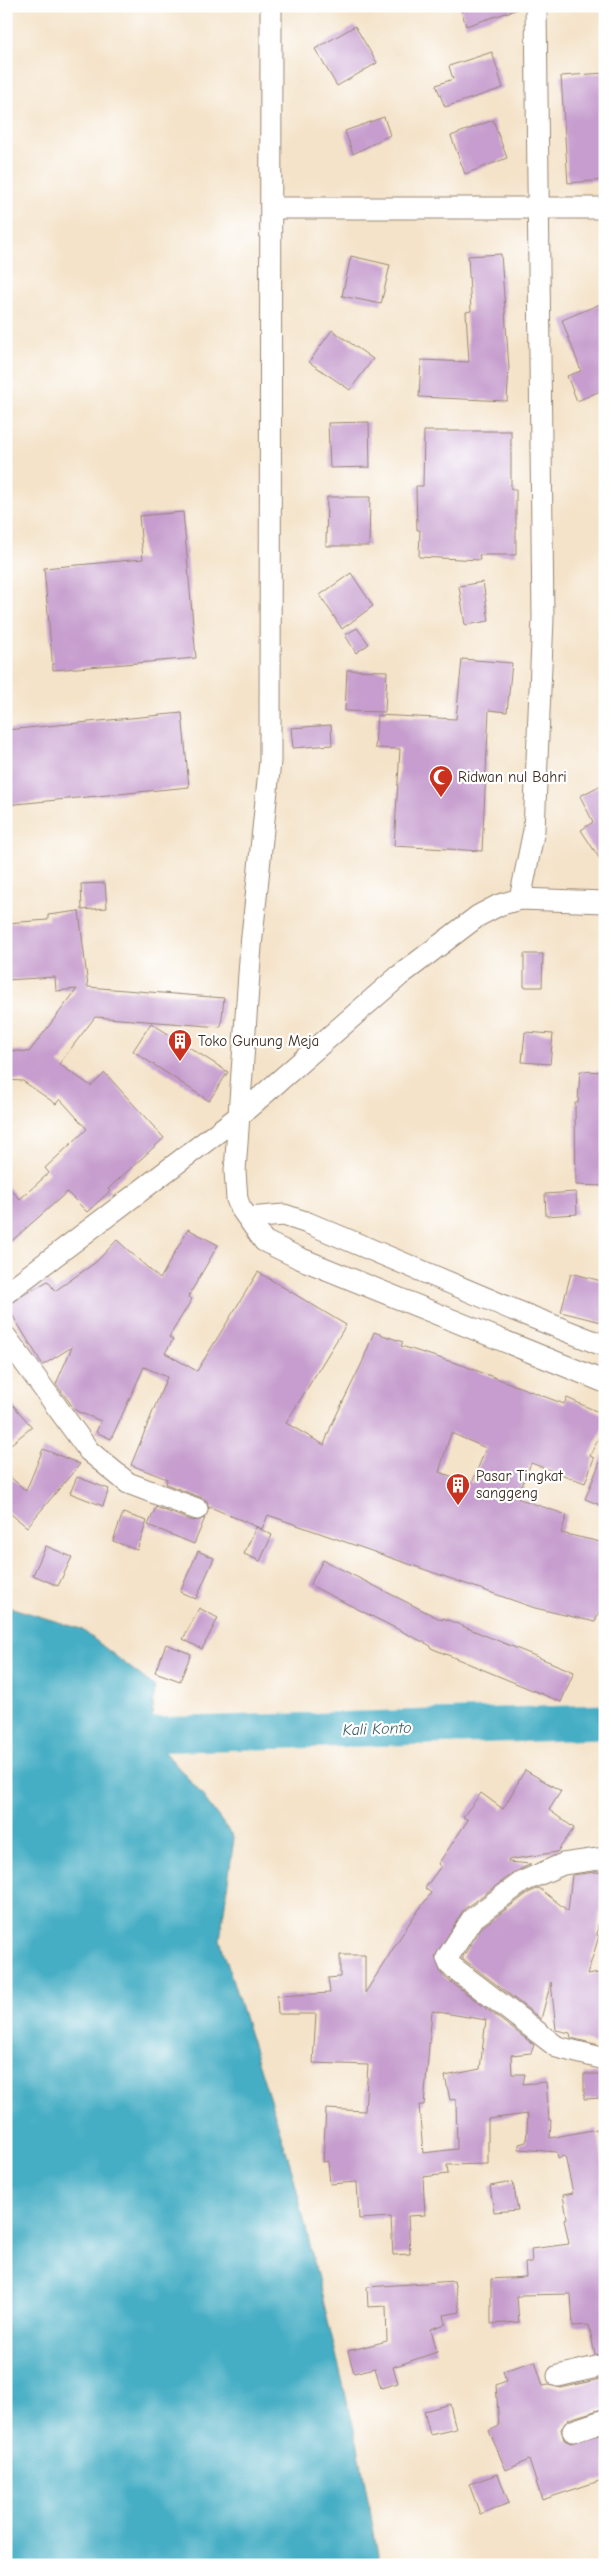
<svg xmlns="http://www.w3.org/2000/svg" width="611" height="2571" font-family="'Comic Neue',sans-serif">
<rect width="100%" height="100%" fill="#fff"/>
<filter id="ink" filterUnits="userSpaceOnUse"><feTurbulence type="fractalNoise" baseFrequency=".02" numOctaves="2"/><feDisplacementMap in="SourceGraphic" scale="10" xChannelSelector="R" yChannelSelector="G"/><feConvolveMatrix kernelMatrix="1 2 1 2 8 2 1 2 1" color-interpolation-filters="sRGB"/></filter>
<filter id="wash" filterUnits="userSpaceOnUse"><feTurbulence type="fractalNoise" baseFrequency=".0096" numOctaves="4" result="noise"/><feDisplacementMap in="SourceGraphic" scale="20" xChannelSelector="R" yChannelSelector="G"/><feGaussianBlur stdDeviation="1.12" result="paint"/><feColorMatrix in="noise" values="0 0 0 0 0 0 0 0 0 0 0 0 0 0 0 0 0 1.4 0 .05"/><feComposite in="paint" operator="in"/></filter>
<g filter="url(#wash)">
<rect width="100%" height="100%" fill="#f4e3c9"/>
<path fill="#44adc4" stroke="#406c71" d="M6 1606 81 1629 155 1687 150 1735 199 1791 234 1838 220 1940 292 2170 358 2446 380 2565H6Z"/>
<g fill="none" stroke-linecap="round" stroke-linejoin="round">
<path stroke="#44adc4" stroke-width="35" d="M150 1735 605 1722"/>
</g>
<g id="blocks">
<path fill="#c69dce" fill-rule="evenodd" d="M460 6H518V9L466 26Z
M355 26 377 63 337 86 315 49Z
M492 52 503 88 445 107 436 85 453 79 449 66Z
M605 73V180L568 183 561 76Z
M384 117 390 135 353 154 345 131Z
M493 120 507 158 465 174 451 136Z
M501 254 509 368 507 401 419 397 421 360 469 362 466 312 471 311 468 256Z
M351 256 390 265 381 304 342 296Z
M605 302V389L577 401 567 376 581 371 562 320Z
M332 330 373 359 350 390 309 362Z
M369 422 370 467 330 468 328 423Z
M424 431H511V489H516V555H479L480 560 419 557 420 530H417L416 486H423Z
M327 497H370L369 546H326Z
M183 512 196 658 53 670 44 568 143 559 139 516Z
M351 573 373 606 342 629 320 595Z
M483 582 489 621 465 625 459 586Z
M357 628 369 644 356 653 345 635Z
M462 659 512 663 507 712 489 710 482 851 394 846 400 749 375 748 377 715 456 719Z
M347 670 387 671 385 712 345 711Z
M182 713 189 787 6 805V730Z
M331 725 332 745 293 748 291 728Z
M605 783V867L581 830 593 822 580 796Z
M105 883 107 908 82 910 81 884Z
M79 911 88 987 224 998 221 1027 95 1017 59 1064 91 1086 105 1073 164 1138 108 1189 110 1191 87 1212 67 1192 6 1246V1185L20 1199 49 1173 45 1168 87 1129 60 1099 56 1104 23 1081 6 1080V1050L29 1052 77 989 56 991 55 977 6 980V923L48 920V915Z
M524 954H543L542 987H524Z
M151 1023 228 1072 209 1101 133 1051Z
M525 1032 553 1034 550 1064 522 1062Z
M580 1071 605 1072 602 1156H604V1186L576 1185 575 1103H578Z
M576 1192 577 1214 546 1216 545 1194Z
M188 1229 218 1245 188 1297 192 1299 169 1337 173 1340 165 1353 197 1371 258 1272 346 1325 286 1423 324 1445 331 1426 362 1363 374 1332 403 1342 401 1346 462 1365 564 1404 567 1398 605 1415V1424L590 1456 594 1458 585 1483 531 1463 517 1498 567 1515 561 1533 605 1543V1598L595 1622 535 1608 268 1515 262 1529 210 1507 209 1509 207 1501 202 1498 166 1484 167 1479 131 1465 167 1377 144 1367 111 1439 96 1432 101 1421 76 1411 56 1384 72 1347 43 1365 6 1305 48 1281 55 1291 96 1262 117 1240 160 1279ZM451 1433 486 1448 472 1483 439 1472Z
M571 1273 605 1282V1323L561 1312Z
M6 1397 32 1427 6 1448Z
M43 1449 80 1464 27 1527 6 1510V1473L26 1491Z
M604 1452H605V1507L585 1499Z
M77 1477 109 1489 103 1506 70 1493Z
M156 1507 193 1521 205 1518 194 1544 148 1525Z
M123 1513 147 1521 137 1550 113 1541Z
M256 1527 272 1535 260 1561 244 1554Z
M46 1546 72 1557 58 1586 33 1575Z
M198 1551 214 1558 196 1599 180 1592Z
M323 1560 442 1620 443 1618 574 1672 561 1702 431 1648V1646L310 1585Z
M199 1608 218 1618 202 1649 183 1639Z
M166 1644 191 1654 180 1681 155 1672Z
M525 1770 561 1791 549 1810 574 1828 557 1852 508 1860V1862L531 1864 515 1872 464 1909 435 1957 442 1975 534 2045 531 2053 511 2055 512 2074H525L523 2084 546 2082 549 2120H551L550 2138 597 2129 605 2175V2179L602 2180 605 2198V2261H601L605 2280V2353L595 2355 589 2325 573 2326 571 2294 521 2295V2297H517L519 2322 491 2324V2279L526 2277 525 2263H532L531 2249 569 2244 564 2219 567 2218 563 2195 573 2193 565 2156 558 2158 557 2152 519 2149V2144L526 2142 528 2114 488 2119V2164L447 2165 448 2174 423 2177 425 2215 408 2216 410 2254 393 2255 391 2217 359 2219 357 2182 330 2184 328 2161 323 2162 326 2109 365 2111 368 2065 313 2063 316 2014H278L277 1996 330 1993 328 1978 340 1977V1955H365V1993L410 1922 431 1893 425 1888 441 1866 438 1864 468 1820 463 1817 481 1793 503 1809ZM432 2011 486 2020 480 2069 445 2076 450 2100 456 2099 457 2149 423 2153 419 2105H424Z
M596 1872 604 1873 597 1935 599 1936 587 1975 605 1972V2045L603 2046 571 2038 570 2033 556 2030 551 1982 541 2019 462 1958 481 1928 528 1893 539 1888 568 1911 572 1875Z
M584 2074H602V2098L584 2099Z
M513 2182 518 2210 494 2212 490 2186Z
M454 2281 460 2312 444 2315 446 2324 431 2329 437 2352 393 2367 398 2383 381 2388 375 2368 354 2373 348 2351 387 2341 386 2306 368 2307 367 2287Z
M535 2361 543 2386 549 2385 561 2388 605 2378V2408L569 2419 561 2429 564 2440 571 2443 605 2433V2479L542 2500 529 2460 506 2470 489 2431 499 2426 496 2385 506 2381 503 2371Z
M450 2404 456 2429 430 2435 424 2411Z
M498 2474 509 2503 480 2514 469 2484Z"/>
</g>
</g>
<g filter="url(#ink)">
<use href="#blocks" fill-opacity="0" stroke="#988674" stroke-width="1"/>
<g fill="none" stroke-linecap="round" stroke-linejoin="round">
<g stroke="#988674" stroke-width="23">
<path id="minor" d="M271 6 270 761 251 946 235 1171 237 1199 240 1207 264 1241 299 1258 605 1382
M271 208H605
M520 899 534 830 543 619 536 6
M248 1218 284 1215 308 1223 514 1310 605 1346
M6 1293 239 1116 399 976 478 916 499 905 520 899 605 902
M6 1337 89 1451 128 1483 197 1509
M605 1858 563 1864 522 1882 472 1919 447 1958 450 1965 557 2047 605 2059
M558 2376 605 2365
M573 2431 605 2420"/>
</g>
<use href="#minor" stroke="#fff" stroke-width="21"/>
</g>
</g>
<defs>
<g id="mosque-pin" transform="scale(1.25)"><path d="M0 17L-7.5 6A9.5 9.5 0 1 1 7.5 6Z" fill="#c8321e" stroke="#fff"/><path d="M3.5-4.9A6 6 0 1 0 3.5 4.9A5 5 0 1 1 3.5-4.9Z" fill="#fff"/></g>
<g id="building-pin" transform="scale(1.25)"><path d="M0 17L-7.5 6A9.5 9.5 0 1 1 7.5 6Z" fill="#c8321e" stroke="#fff"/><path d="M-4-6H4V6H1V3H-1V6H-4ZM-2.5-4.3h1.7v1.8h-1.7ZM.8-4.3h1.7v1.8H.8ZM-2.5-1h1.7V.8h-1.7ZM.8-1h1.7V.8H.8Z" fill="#fff"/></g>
</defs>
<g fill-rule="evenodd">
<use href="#mosque-pin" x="441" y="777"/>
<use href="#building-pin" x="180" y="1041"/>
<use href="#building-pin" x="458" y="1485"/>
</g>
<g text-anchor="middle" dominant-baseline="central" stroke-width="4.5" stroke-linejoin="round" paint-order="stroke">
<g font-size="15" fill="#3b2a1e" stroke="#fff" text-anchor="start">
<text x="458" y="777">Ridwan nul Bahri</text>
<text x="198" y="1041">Toko Gunung Meja</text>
<text x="476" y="1476">Pasar Tingkat<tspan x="476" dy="17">sanggeng</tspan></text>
</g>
<g font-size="16" font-style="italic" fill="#3f5e60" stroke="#fff">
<text transform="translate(377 1729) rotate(-2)">Kali Konto</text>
</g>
</g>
<rect width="611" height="2571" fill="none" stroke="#fff" stroke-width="25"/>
</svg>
